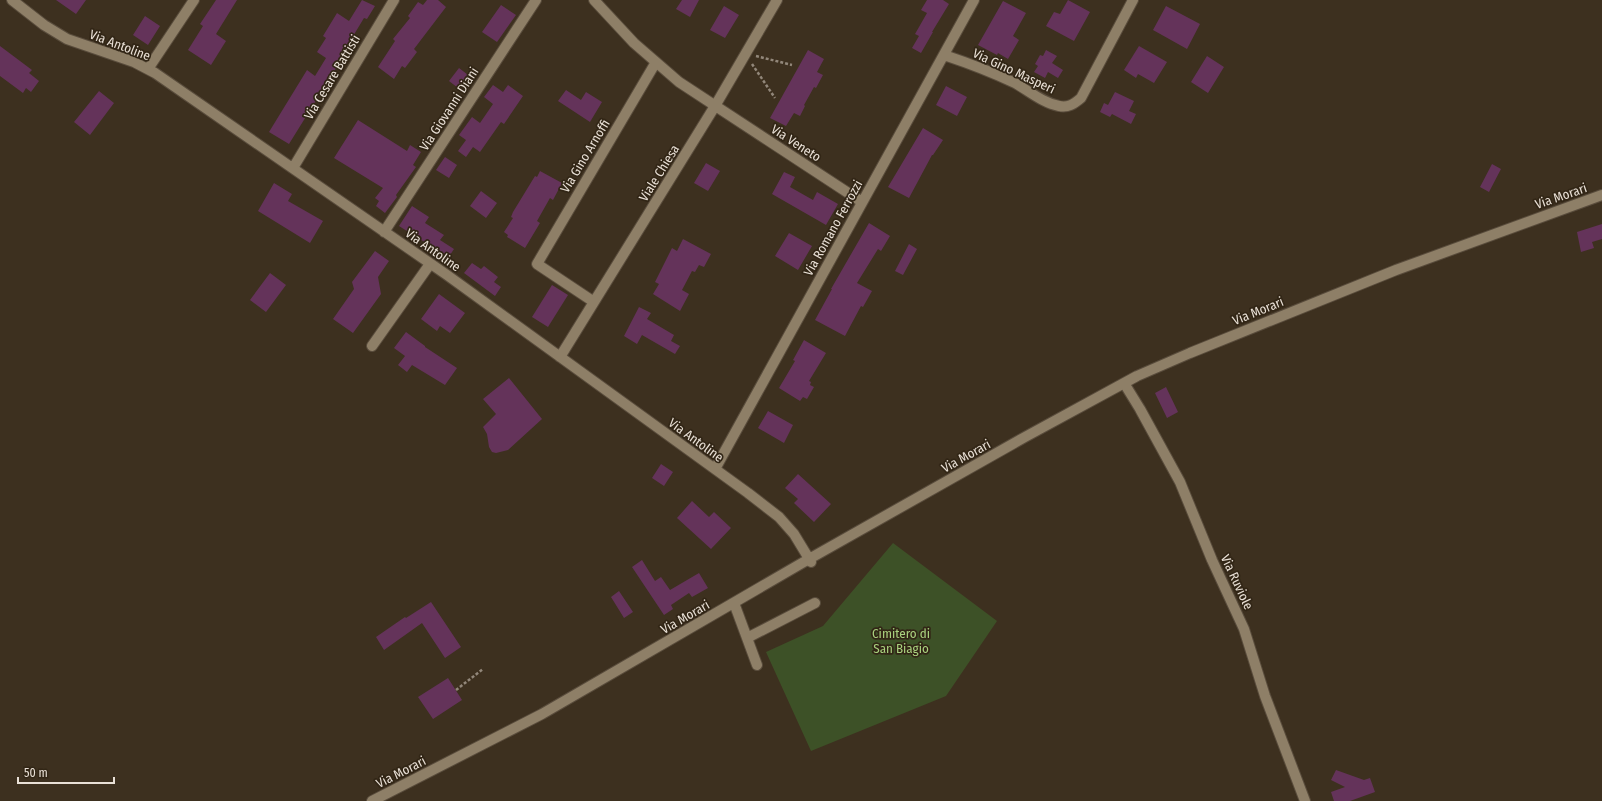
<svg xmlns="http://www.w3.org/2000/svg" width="1602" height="801" font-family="'Fira Sans Condensed',sans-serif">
<rect width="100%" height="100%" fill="#3d301f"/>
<path fill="#3d5127" d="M893 543 997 621 946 696 811 751 766 652 823 626Z"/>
<path fill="#64335a" d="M56 0H86L76 14Z
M216 0H237L216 34 226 41 211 65 188 50 203 26 200 24Z
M362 0 375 6 367 19 364 18 341 56 343 57 289 144 269 132 307 70 315 76 326 58 317 52 326 38 323 36 337 13 349 21Z
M427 0H438L446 7 414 49 417 52 405 68 402 66 394 79 378 67 395 41 393 39 410 18 408 16 418 2 423 5Z
M682 0H699L690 17 676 9Z
M927 0H943L949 4 932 32H933L921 53 912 48 919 36 915 34 927 13 921 10Z
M1068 0 1090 12 1074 41 1046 26 1054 12 1060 14Z
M1003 1 1026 13 1013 36 1019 40 1008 59 998 53 997 55 978 45Z
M501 5 516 15 497 42 482 32Z
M724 6 739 15 725 38 710 30Z
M1166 6 1200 24 1187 49 1153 30Z
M145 16 160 26 148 45 133 35Z
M0 46 32 70 29 73 39 81 31 92 26 88 23 93 0 76Z
M1139 46 1167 62 1154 83 1138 74 1136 78 1124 70Z
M808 50 824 59 817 72 823 75 816 88 814 87 804 105 805 106 800 116 794 113 786 126 770 118Z
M1046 50 1057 56 1052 63 1063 70 1058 78 1048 72 1045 78 1034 72 1038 66 1035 64 1040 55 1043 56Z
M1207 56 1224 67 1208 93 1191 82Z
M459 68 472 78 462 91 449 81Z
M493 85 503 92 508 85 523 96 504 124 501 122 480 152 473 147 466 157 458 151 466 140 459 135 472 117 480 123 493 104 484 97Z
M946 86 967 97 957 116 936 105Z
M566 90 581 100 586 92 602 102 590 122 558 101Z
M99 91 114 103 90 135 74 122Z
M1115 92 1134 101 1129 111 1136 114 1131 124 1112 114 1110 117 1100 112 1104 103 1108 105Z
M358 120 407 151 410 145 421 152 413 165 416 167 396 195 397 197 385 213 376 206 379 201 375 198 383 188 334 158Z
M923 128 943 140 933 155H932L909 198 888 187Z
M445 157 457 165 449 178 436 170Z
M706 163 720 171 708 191 694 183Z
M1492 164 1501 169 1489 192 1480 187Z
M540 171 562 183 553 200 550 198 537 221 540 223 525 248 507 237 508 235 504 232 513 218 511 217 513 212 535 176 537 177Z
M784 172 795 177 790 187 813 200 817 192 838 204 826 225 772 194Z
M274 183 292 194 288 201 323 221 310 243 258 211Z
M481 191 497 203 486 218 470 206Z
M412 206 429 217 425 223 444 235 440 240 454 249 444 264 422 248 426 243 399 226Z
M869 223 890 236 881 251 878 249 857 283 872 291 863 307 861 306 845 336 815 320 832 289H831Z
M1602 224V239L1592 242 1594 248 1581 252 1577 232Z
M789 233 812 246 798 270 775 256Z
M683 239 711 254 704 267 699 265 695 272 692 271 682 290 689 294 680 311 653 294 659 284 655 282 672 248 677 251Z
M909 244 917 249 903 275 895 271Z
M375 251 389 261 378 277 381 294 353 333 333 319 354 289 352 282Z
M472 263 481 269 484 266 498 277 494 282 501 287 495 296 464 273Z
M270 273 286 285 266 312 250 300Z
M552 285 568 295 548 327 532 317Z
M439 294 465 313 450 333 440 326 437 331 421 319Z
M639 307 651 313 647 319 674 335 671 341 680 346 675 354 642 335 637 344 624 336Z
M406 332 425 346V347L457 368 445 385 412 365 407 372 398 365 405 356 394 348Z
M804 340 826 353 809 381 811 382 810 385 814 387 807 399 803 397 800 401 779 388 795 361 793 360Z
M509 378 542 419 508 450 496 453 492 452 489 447 487 434 483 427 496 414 483 399Z
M1166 387 1178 412 1167 418 1155 393Z
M768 411 793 425 784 443 758 428Z
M661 464 673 472 664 486 652 478Z
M798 474 831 504 814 522 794 503 798 499 785 488Z
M692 501 709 517 714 512 731 528 711 549 677 518Z
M642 560 655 581 661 577 670 590 699 573 708 588 692 597 689 593 671 605 673 609 664 615 632 567Z
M619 591 633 612 624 618 611 597Z
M431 602 461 647 445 658 422 623 384 650 376 637 405 617 406 618Z
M448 678 462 700 433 719 418 697Z
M1336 770 1364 780 1370 778 1375 792 1350 801H1334L1331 792 1345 787 1331 780Z"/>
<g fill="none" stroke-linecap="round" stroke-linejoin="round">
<g stroke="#594c3c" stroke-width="12">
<path id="minor" d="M12 0 44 25 67 39 134 62 155 73 447 275 748 493 779 517 794 534 811 562
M594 0 634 43 679 82 862 202
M944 55C968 63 992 72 1015 83 1029 91 1043 103 1059 106 1068 108 1074 104 1081 98L1133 0
M148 69 194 0
M293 168 394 0
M384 232 536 0
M594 302 537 264 656 62
M372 346 430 264
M560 357 715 106 777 0
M1124 383 1140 409 1180 482 1212 560 1244 629 1265 696 1305 801
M715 469 974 0
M734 603 757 665
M747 638 815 603
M372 801 542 714 809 559 1025 437 1137 376 1190 353 1396 270 1602 195"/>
</g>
<path stroke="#92877a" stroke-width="2.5" stroke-dasharray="3 2" stroke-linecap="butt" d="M756 56 792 65
M752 64 775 98
M456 690 483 669"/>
<use href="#minor" stroke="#8e7f67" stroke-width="10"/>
</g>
<g text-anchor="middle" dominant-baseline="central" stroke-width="3.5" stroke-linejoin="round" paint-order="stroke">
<g font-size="13" fill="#e9e0d6" stroke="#322616">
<text transform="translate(120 45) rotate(21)">Via Antoline</text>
<text transform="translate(1014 71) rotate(25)">Via Gino Masperi</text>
<text transform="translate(332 77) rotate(-59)">Via Cesare Battisti</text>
<text transform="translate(449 109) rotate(-57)">Via Giovanni Diani</text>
<text transform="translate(796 143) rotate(33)">Via Veneto</text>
<text transform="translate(585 156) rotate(-59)">Via Gino Arnoffi</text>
<text transform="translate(659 173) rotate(-58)">Viale Chiesa</text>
<text transform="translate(1561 196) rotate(-19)">Via Morari</text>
<text transform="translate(833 228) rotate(-61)">Via Romano Ferrozzi</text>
<text transform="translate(433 250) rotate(35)">Via Antoline</text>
<text transform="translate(1258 311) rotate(-22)">Via Morari</text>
<text transform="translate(696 440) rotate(36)">Via Antoline</text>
<text transform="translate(966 456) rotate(-29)">Via Morari</text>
<text transform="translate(1237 582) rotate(65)">Via Ruviole</text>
<text transform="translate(685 617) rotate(-30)">Via Morari</text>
<text transform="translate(401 772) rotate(-27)">Via Morari</text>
</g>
<g font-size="13" fill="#a9d17e" stroke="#322616">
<text x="901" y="633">Cimitero di<tspan x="901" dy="15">San Biagio</tspan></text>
</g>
</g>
<path d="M18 777v6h96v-6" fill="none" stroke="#e9e0d6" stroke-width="2"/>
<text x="24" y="777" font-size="12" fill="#e9e0d6" stroke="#322616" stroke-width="3" paint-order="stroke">50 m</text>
</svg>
